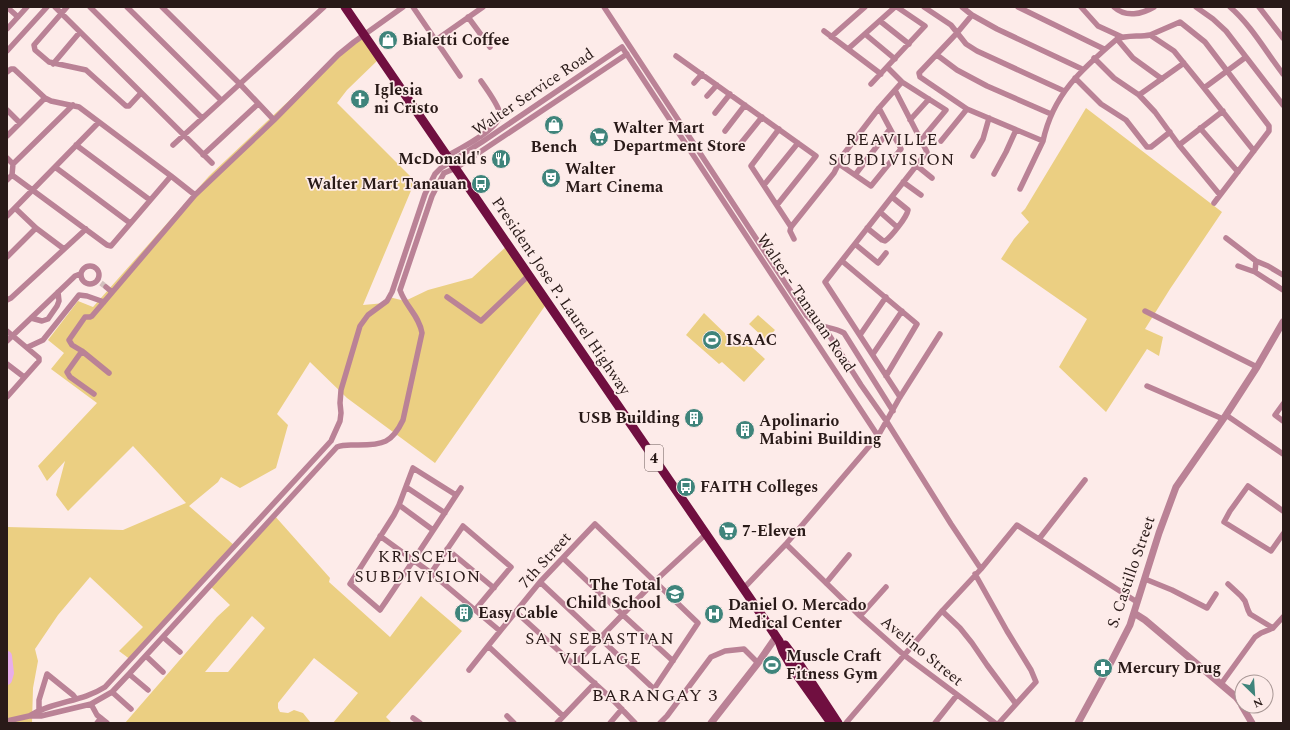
<svg xmlns="http://www.w3.org/2000/svg" width="1290" height="730" font-family="Spectral,serif">
<rect width="100%" height="100%" fill="#fdebe9"/>
<path fill="#ebcf82" fill-rule="evenodd" d="M364 35 380 58 347 90 337 103 415 181 363 305 385 303 389 297 405 301 428 290 472 278 508 245 547 303 435 463 347 398 310 362 277 414 288 425 276 468 240 488 221 477 218 482 189 506 235 546 131 660 119 651 143 627 90 577 58 615 35 649 38 661 33 688 32 723H7V527L123 530 186 503 133 446 68 511 56 495 65 461 47 481 38 466 97 403 51 369 64 353 48 340 78 301 93 307 209 176 312 79Z
M1086 108 1222 212 1170 289 1145 329 1163 337 1159 356 1147 349 1106 412 1059 367 1087 319 1001 259 1014 239 1029 222 1021 213 1025 209Z
M704 313 737 345 743 339 765 359 744 382 722 362 719 364 686 335Z
M758 315 775 330 766 340 749 324Z
M274 515 330 578 329 582 390 637 421 596 462 631 386 717 392 723H333L358 693 314 658 278 703V708L280 712 288 713 294 710 303 713 311 723H125L217 617 230 605 210 586ZM252 616 265 628 228 672H205Z"/>
<g fill="none" stroke-linecap="round" stroke-linejoin="round">
<path stroke="#e8adeb" stroke-width="10" d="M7 656 9 673 7 680"/>
<path stroke="#d3c1bf" stroke-width="5.5" stroke-dasharray="5.5 3" stroke-linecap="butt" d="M101 283 106 287"/>
<path stroke="#ba8296" stroke-width="5.5" d="M7 7 18 17
M55 7 212 163
M67 7 34 45 35 50 49 62 86 70 126 106H129L141 93
M90 7 202 118
M127 7 221 100
M162 7 239 83 274 120
M413 7 460 76
M604 7 807 316C819 330 830 325 844 333L893 411
M924 7 951 25 966 44 977 51 1064 91
M962 7 972 15 997 29 1082 69
M1018 7 1104 49
M1081 7 1098 26 1122 37
M1114 7C1126 18 1142 14 1154 7
M1196 7 1213 19 1226 31 1283 105
M1230 7C1251 25 1266 52 1283 74
M1259 7 1283 38
M972 15 957 33 919 73 920 77 967 109 1043 141C1053 94 1082 69 1117 39 1125 35 1140 37 1150 35L1174 51 1204 88 1246 57
M468 17 490 47
M880 21 909 44
M7 29 27 7
M824 31 881 74
M865 34 895 59
M1150 35 1180 22 1205 42 1269 126V131L1214 203
M831 37 865 7
M1117 39 1133 58 1162 79
M436 40 483 7
M848 49 895 7
M7 51 47 7
M937 55 957 70 987 86 1051 114
M676 56 816 156 777 205
M1094 58 1114 78 1139 95 1184 63
M53 64 80 32
M887 67 902 82 946 110 921 140
M7 72 11 69H14L45 98 51 101 79 107 171 176 195 195
M1075 78 1101 104 1126 120 1147 147H1151L1170 132
M694 83 702 74
M871 84 925 26 897 7
M1204 88 1254 151
M895 90 927 152 825 282 900 397
M1139 95 1155 112 1179 145
M707 96 717 85
M7 110 20 123
M715 113 730 94
M910 120 929 99
M1200 128 1238 172
M779 129 751 166 791 227
M725 131 745 105
M7 136 45 98
M941 141 967 109
M76 145 150 200
M173 145 324 7
M737 148 762 117
M203 155 258 104
M447 156C458 150 501 128 500 114 499 106 486 88 481 81
M973 156 983 139 989 118
M7 158 13 164
M839 164 871 186 901 149 879 108
M916 165 932 178
M55 167 130 223
M994 174 1006 152 1016 130
M12 175 107 245 111 246 171 176
M855 175 890 129
M7 180 12 175 13 164 73 105
M903 182 921 195
M764 185 798 143
M1020 189 1043 141
M1220 195 1179 145 1223 111
M15 208 36 228 64 249
M880 212 897 227
M7 216 99 122
M867 228 882 240 885 241C891 237 907 217 908 210L892 197
M1226 238 1256 261 1255 272
M794 239 790 231 791 227 834 173 843 155 879 108 902 82
M855 244 878 263 886 253
M7 257 36 228
M842 261 917 324 886 376
M1256 261 1268 266 1283 275
M81 275a9 9 0 1 1 18 0a9 9 0 1 1-18 0Z
M1238 266 1255 272 1283 290
M106 287 112 292
M447 297 481 321 528 276
M7 300 11 298 86 229
M1145 311 1257 367
M31 318 42 321 48 319 57 306 59 301 58 292
M824 327 861 385 887 422 951 524 981 569
M7 331 39 358V361L7 397
M860 335 886 297
M7 341 75 276 80 274
M28 347 43 340 79 295 87 296 104 302
M82 351 67 372 70 377 94 394
M873 354 902 311
M7 364 24 377
M109 373 82 351 72 345 69 340 85 317H90L92 316 195 195 274 120 338 55 354 42 403 7
M1147 386 1223 419
M1283 404 1275 415 1283 421
M1226 415 1283 454
M406 487 445 513
M456 495 413 468 399 505 394 515 350 584 380 610C408 569 434 529 461 488
M399 505 433 530
M1283 511 1248 486 1230 511 1224 522 1271 551 1283 534
M380 536 431 573 500 631
M1039 539 1085 480
M786 544 860 616 904 655 995 723
M447 549 494 588
M563 558 623 615 673 661
M431 573 463 526 511 567 475 610
M975 574 1007 631 1031 670 1036 682 999 723
M1145 579 1172 590 1207 608 1216 594
M826 583 849 555
M1228 584 1241 596 1245 601 1248 610 1250 614 1273 628
M743 589 786 544 878 436 900 397 940 334
M942 611 960 628 972 643 987 665 1016 704
M516 612 612 699 635 723
M860 616 886 587
M163 637 180 652
M488 646 563 716
M146 656 163 672
M575 664 654 582 706 534
M469 670 488 646 540 582 595 524 698 623 654 689 540 582
M129 674 148 690
M1221 684 1255 637 1261 633 1273 628 1283 617
M112 692 131 709
M91 704 97 715 107 723
M39 709V700L47 674 73 695 76 699
M29 716C53 701 82 702 105 687L331 441 340 421 341 413 340 403 341 390 360 326 368 315 387 301 392 292 425 194 435 174 441 168 482 142 622 47 878 436
M507 716 514 723
M413 718 420 723
M7 721 29 716H41L91 704 112 692 129 674 337 447C344 444 350 445 358 445 383 445 392 443 403 420L422 333C419 315 405 306 400 290L432 196 444 173 456 168 627 54
M97 723 101 718
M557 723 595 683
M610 723 622 709
M660 723 667 716 711 657 725 651 744 649 758 663
M846 723 942 611 981 569 1017 525 1137 602
M935 723 957 695"/>
<path stroke="#ba8296" stroke-width="7" d="M1134 613 1145 620 1236 697 1242 705
M1242 706 1252 723
M711 723 758 663 776 637
M1078 723 1108 668 1130 625 1159 533 1176 487 1226 415 1257 367 1283 322"/>
<path stroke="#700f40" stroke-width="9" d="M345 7 767 623 779 641 783 652 794 671 831 723
M785 645 800 665 838 723"/>
</g>
<defs>
<g id="shop-disc" transform="scale(1)"><circle r="9.5" fill="#3f847b" stroke="#fdebe9"/><path d="M-5-2.5h2.3a2.7 3.5 0 0 1 5.4 0H5L5.5 6h-11ZM-1.5-2.5h3a1.5 2.3 0 0 0-3 0Z" fill="#fff"/></g>
<g id="church-disc" transform="scale(1)"><circle r="9.5" fill="#3f847b" stroke="#fdebe9"/><path d="M-1.2-6h2.4v3.5h3.3v2.4h-3.3V6h-2.4V-.1h-3.3v-2.4h3.3Z" fill="#fff"/></g>
<g id="supermarket-disc" transform="scale(1)"><circle r="9.5" fill="#3f847b" stroke="#fdebe9"/><path d="M-6-5.5h2.5l.6 2H6L4.5 2H-2.5L-4.4-4H-6ZM-1.5 3.2a1.3 1.3 0 1 0 .1 0ZM3 3.2a1.3 1.3 0 1 0 .1 0Z" fill="#fff"/></g>
<g id="restaurant-disc" transform="scale(1)"><circle r="9.5" fill="#3f847b" stroke="#fdebe9"/><path d="M-5-6h1v4h1v-4h1v4h1v-4h1v5L-1.5 .5V6h-2V.5L-5-1ZM5-6V6H3V1.5H1.5Q1.5-4 5-6Z" fill="#fff"/></g>
<g id="theatre-disc" transform="scale(1)"><circle r="9.5" fill="#3f847b" stroke="#fdebe9"/><path d="M-5-5.5Q0-4 5-5.5V0Q5 5 0 6Q-5 5-5 0ZM-3.3-2.5H-1v1.5H-3.3ZM1-2.5H3.3v1.5H1ZM-2.8 1Q0 5.5 2.8 1Z" fill="#fff"/></g>
<g id="bus-disc" transform="scale(1)"><circle r="9.5" fill="#3f847b" stroke="#fdebe9"/><path d="M-5-6H5V4H4V6H2V4H-2V6H-4V4H-5ZM-3.5-4V0h7V-4ZM-3.5 1.2v1.5H-2V1.2ZM2 1.2v1.5H3.5V1.2Z" fill="#fff"/></g>
<g id="stadium-disc" transform="scale(1)"><circle r="9.5" fill="#3f847b" stroke="#fdebe9"/><path d="M0-5a6.5 5 0 1 0 0 10a6.5 5 0 1 0 0-10ZM-3.5-1.8h7v3.6h-7Z" fill="#fff"/></g>
<g id="building-disc" transform="scale(1)"><circle r="9.5" fill="#3f847b" stroke="#fdebe9"/><path d="M-4-6H4V6H1V3H-1V6H-4ZM-2.5-4.3h1.7v1.8h-1.7ZM.8-4.3h1.7v1.8H.8ZM-2.5-1h1.7V.8h-1.7ZM.8-1h1.7V.8H.8Z" fill="#fff"/></g>
<g id="school-disc" transform="scale(1)"><circle r="9.5" fill="#3f847b" stroke="#fdebe9"/><path d="M0-5L7-2L0 1L-7-2ZM-4 1L0 2.5L4 1V4Q0 6-4 4Z" fill="#fff"/></g>
<g id="hospital-disc" transform="scale(1)"><circle r="9.5" fill="#3f847b" stroke="#fdebe9"/><path d="M-5-5h3v3.5h4V-5h3V5h-3V1.5h-4V5h-3Z" fill="#fff"/></g>
<g id="pharmacy-disc" transform="scale(1)"><circle r="9.5" fill="#3f847b" stroke="#fdebe9"/><path d="M-2-6h4v4h4v4h-4v4h-4v-4h-4v-4h4Z" fill="#fff"/></g>
</defs>
<g fill-rule="evenodd">
<use href="#shop-disc" x="388" y="40"/>
<use href="#church-disc" x="360" y="99"/>
<use href="#shop-disc" x="554" y="125"/>
<use href="#supermarket-disc" x="599" y="137"/>
<use href="#restaurant-disc" x="501" y="159"/>
<use href="#theatre-disc" x="551" y="178"/>
<use href="#bus-disc" x="481" y="184"/>
<use href="#stadium-disc" x="712" y="340"/>
<use href="#building-disc" x="694" y="418"/>
<use href="#building-disc" x="745" y="430"/>
<use href="#bus-disc" x="686" y="487"/>
<use href="#supermarket-disc" x="728" y="531"/>
<use href="#school-disc" x="675" y="594"/>
<use href="#building-disc" x="464" y="613"/>
<use href="#hospital-disc" x="714" y="614"/>
<use href="#stadium-disc" x="772" y="665"/>
<use href="#pharmacy-disc" x="1103" y="668"/>
</g>
<g text-anchor="middle" dominant-baseline="central" stroke-width="3.5" stroke-linejoin="round" paint-order="stroke">
<rect fill="#fdebe9" stroke="#695957" stroke-width="1" x="645" y="445" width="18" height="26" rx="3"/>
<g font-size="15" font-weight="bold" fill="#291a18">
<text x="654" y="458">4</text>
</g>
<g font-size="16" font-weight="bold" fill="#291a18" stroke="#fdebe9" text-anchor="start">
<text x="402" y="40">Bialetti Coffee</text>
<text x="374" y="90">Iglesia<tspan x="374" dy="18">ni Cristo</tspan></text>
<text x="613" y="128">Walter Mart<tspan x="613" dy="18">Department Store</tspan></text>
<text x="554" y="147" text-anchor="middle">Bench</text>
<text x="487" y="159" text-anchor="end">McDonald's</text>
<text x="565" y="169">Walter<tspan x="565" dy="18">Mart Cinema</tspan></text>
<text x="467" y="184" text-anchor="end">Walter Mart Tanauan</text>
<text x="726" y="340">ISAAC</text>
<text x="680" y="418" text-anchor="end">USB Building</text>
<text x="759" y="421">Apolinario<tspan x="759" dy="18">Mabini Building</tspan></text>
<text x="700" y="487">FAITH Colleges</text>
<text x="742" y="531">7-Eleven</text>
<text x="661" y="585" text-anchor="end">The Total<tspan x="661" dy="18">Child School</tspan></text>
<text x="728" y="605">Daniel O. Mercado<tspan x="728" dy="18">Medical Center</tspan></text>
<text x="478" y="613">Easy Cable</text>
<text x="786" y="656">Muscle Craft<tspan x="786" dy="18">Fitness Gym</tspan></text>
<text x="1117" y="668">Mercury Drug</text>
</g>
<g font-size="16" fill="#291a18" stroke="#fdebe9">
<text transform="translate(533 92) rotate(-34)">Walter Service Road</text>
<text transform="translate(561 296) rotate(56)">President Jose P. Laurel Highway</text>
<text transform="translate(806 303) rotate(56)">Walter - Tanauan Road</text>
<text transform="translate(545 560) rotate(-48)">7th Street</text>
<text transform="translate(1131 572) rotate(-71)">S. Castillo Street</text>
<text transform="translate(922 651) rotate(39)">Avelino Street</text>
</g>
<g font-size="17" letter-spacing="1" fill="#291a18" stroke="#fdebe9">
<text x="892" y="140">REAVILLE<tspan x="892" dy="20">SUBDIVISION</tspan></text>
<text x="418" y="557">KRISCEL<tspan x="418" dy="20">SUBDIVISION</tspan></text>
<text x="600" y="639">SAN SEBASTIAN<tspan x="600" dy="20">VILLAGE</tspan></text>
</g>
<g font-size="18" letter-spacing="1" fill="#291a18" stroke="#fdebe9">
<text x="655" y="695">BARANGAY 3</text>
</g>
</g>
<rect width="1290" height="730" fill="none" stroke="#291a18" stroke-width="16"/>
<g transform="translate(1254 694) rotate(155)"><circle r="19" fill="#fdebe9" stroke="#a89795"/>
<path d="M0-3L7 15L0 10L-7 15Z" fill="#3f847b"/>
<text y="-6" font-size="11" font-weight="bold" text-anchor="middle" fill="#291a18">N</text>
</g>
</svg>
